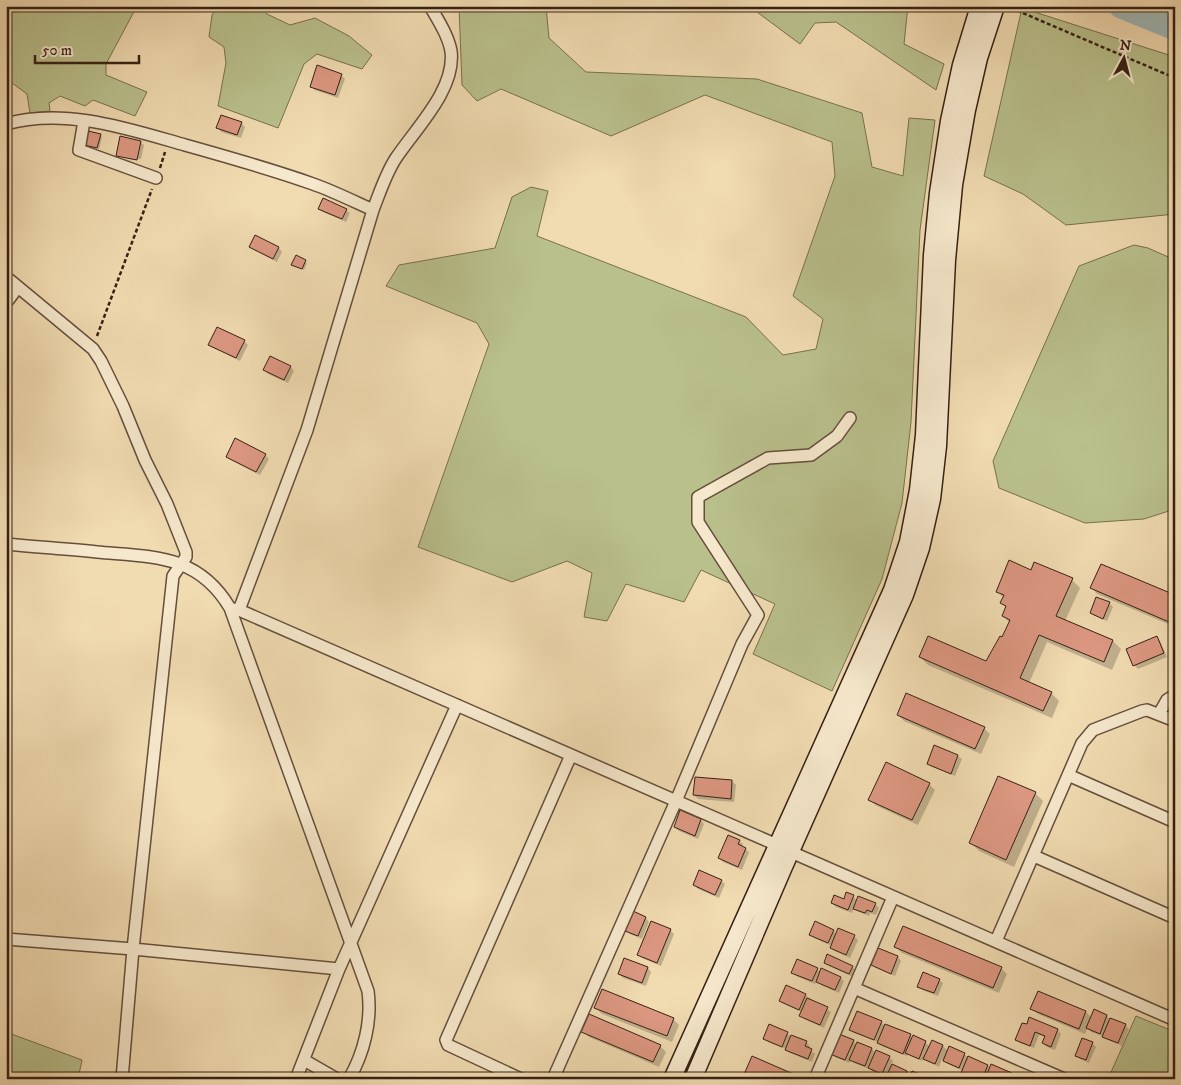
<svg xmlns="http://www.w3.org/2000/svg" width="1181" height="1085" font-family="'IM FELL DW Pica',serif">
<rect width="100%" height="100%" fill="#f1dbb1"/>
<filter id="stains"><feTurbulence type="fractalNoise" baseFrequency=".004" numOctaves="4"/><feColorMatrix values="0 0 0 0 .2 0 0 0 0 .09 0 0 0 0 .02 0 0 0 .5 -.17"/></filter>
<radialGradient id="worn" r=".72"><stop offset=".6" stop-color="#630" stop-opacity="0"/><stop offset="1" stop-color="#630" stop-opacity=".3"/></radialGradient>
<path fill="#b9c08c" stroke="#787050" d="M6 6H137L106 64V75L147 92 135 116 93 100 85 106 60 96 49 103 50 111 30 113 27 94 8 80 6 74Z
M217 6H260L267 14 290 25 315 18 349 36 372 55 362 69 317 54 304 64 278 128 218 106 226 63 224 47 209 37 212 15Z
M459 6H546L549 38 586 72 757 79 862 113 872 167 903 176 909 118 935 120 920 230 911 422 902 503 882 579 832 691 753 654 775 604 701 570 684 602 626 584 607 621 584 617 592 573 567 561 512 582 418 547 489 344 477 323 386 286 399 265 495 248 512 197 531 187 548 191 537 236 746 317 783 355 816 349 823 319 793 296 835 176 832 142 705 95 611 136 501 89 477 101 462 85Z
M752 6H908L904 44 944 64 936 90 836 22 815 23 800 44 757 12Z
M1022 8 1175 57V214L1066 225 1023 194 984 176Z
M1134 245 1148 248 1175 260V509L1144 519 1085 523 999 488 993 461 1079 266Z
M1136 1016 1175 1032V1079H1108Z
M6 1032 82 1060 78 1079H6Z"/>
<path fill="#0003" d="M341 75 345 79 338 98 315 90 311 86Z
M241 123 245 127 241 138 221 132 218 128Z
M100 135 102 137 99 149 86 145Z
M140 142 144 145 141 159 120 155V158L140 163 121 159 118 155Z
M319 209 346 210 350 213 346 222 323 212Z
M255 236 279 248 282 252 277 262 254 250 250 246Z
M296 257 307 263 304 270 294 266Z
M218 329 244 341 248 345 240 361 214 348 210 345Z
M271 357 291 367 294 371 288 383 268 374 265 370Z
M265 455 269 459 260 475 231 460 227 456Z
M1072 580 1080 588 1065 621 1113 641 1121 649 1112 670 1047 642 1029 683 1051 693 1059 701 1052 718 928 665 920 657 987 663 1003 639 1010 623 1003 616 1007 608 1002 603 1004 598 997 591Z
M1092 588 1175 596V627L1097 594Z
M1109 603 1113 607 1107 621 1095 616 1091 613Z
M1157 637 1160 641 1167 657 1138 669 1134 665Z
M898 715 984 728 990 734 981 754 904 721Z
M935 747 958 756 962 759 955 776 932 767 928 764Z
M732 781 736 785 734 802 698 799 694 795Z
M929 784 935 790 918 825 875 805 870 799Z
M1035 793 1043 801 1014 867 979 851 971 843Z
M681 812 701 820 704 824 698 839 679 831 675 827Z
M739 841 743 844 742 847 749 852 742 870 723 862 719 858Z
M721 881 725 884 719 898 698 889 694 885Z
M853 897 858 901 875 904 879 908 876 915 870 913 869 916 859 912 854 908 852 913 836 907 832 903Z
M646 918 649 922 642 939 630 934 626 930Z
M670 930 674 934 661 966 642 958 639 955Z
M833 931 837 935 854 936 858 940 850 958 835 951 831 948 832 946 814 938 810 934Z
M896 947 1001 968 1007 974 999 993 902 953Z
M879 949 898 957 901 961 895 976 876 968 872 965Z
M825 962 852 967 856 970 853 977 829 966Z
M648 968 651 972 646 986 623 978 619 974Z
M817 969 821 973 840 978 844 981 839 993 821 985 817 981 815 984 796 976 793 972Z
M939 980 943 983 938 996 922 990 919 986Z
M805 995 831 1012 824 1028 804 1019 801 1015 802 1012 784 1004 780 1001Z
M596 1008 673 1019 679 1025 672 1042 602 1014Z
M1032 1009 1086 1012 1092 1018 1107 1016 1109 1019 1125 1025 1129 1029 1122 1046 1108 1040 1103 1036 1091 1032 1088 1028 1085 1034 1038 1014Z
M1030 1019 1058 1030 1061 1034 1055 1050 1047 1047 1043 1043 1045 1037 1039 1035 1034 1048 1020 1043 1017 1040 1027 1026Z
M881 1022 885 1026 925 1042 930 1047 943 1046 948 1051 964 1054 969 1058 988 1066 990 1068 1011 1074 1015 1078 973 1079 966 1076 963 1072V1071L948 1064 942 1059 939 1067 929 1062 924 1058 922 1061 908 1054 907 1056 882 1046 878 1042 854 1033 850 1030Z
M583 1031 660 1046 666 1052 659 1067 589 1037Z
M787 1033 790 1036 806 1042 810 1046 809 1049 815 1054 812 1062 790 1053 786 1049 768 1042 764 1038Z
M853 1041 857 1045 872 1049 876 1053 889 1057 893 1061 891 1065 907 1072 911 1076 926 1079H887V1078L873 1072 869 1068V1069L854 1063 851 1059 849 1063 835 1057 832 1053Z
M1092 1043 1096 1047 1089 1063 1080 1059 1076 1055Z"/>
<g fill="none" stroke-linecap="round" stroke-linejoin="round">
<path stroke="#a0b8b7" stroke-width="25" d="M1121 6 1175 28"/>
</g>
<path fill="#dd9882" stroke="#362015" d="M317 65 342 74 335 95 310 87Z
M221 115 242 122 237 135 216 128Z
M88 131 101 134 97 148 84 145Z
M120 136 141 141 137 160 116 156Z
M323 198 347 209 342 219 318 209Z
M255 235 279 247 273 259 249 247Z
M296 255 306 260 302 269 291 265Z
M217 327 245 340 236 358 208 345Z
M270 356 291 366 284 380 263 370Z
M235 438 266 454 256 472 226 457Z
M1009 560 1031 570 1034 562 1073 578 1056 616 1113 640 1104 662 1039 635 1020 678 1052 692 1043 711 919 657 928 636 986 661 1000 636 1002 637 1010 620 1002 616 1006 606 1000 603 1004 595 996 592Z
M1101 564 1175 595V608L1169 622 1090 588Z
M1096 597 1110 602 1103 619 1090 613Z
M1157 636 1164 653 1133 666 1126 649Z
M906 693 985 727 975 749 897 715Z
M934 745 958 755 951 774 927 764Z
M886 762 930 783 912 820 868 800Z
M998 776 1036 792 1006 860 969 843Z
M695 777 732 780 731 799 693 795Z
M680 810 701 819 695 836 674 827Z
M728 835 740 840 738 844 746 848 738 867 718 858Z
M699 870 722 880 715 895 693 885Z
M846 892 854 895 848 910 831 903 834 895 844 899Z
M858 896 876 903 872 912 867 910 865 913 853 909Z
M633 911 646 917 638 936 625 931Z
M651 921 671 929 657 963 637 955Z
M815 921 834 930 828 943 809 935Z
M903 926 1002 967 993 988 894 947Z
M838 928 855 935 846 955 830 948Z
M878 948 898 956 891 974 871 965Z
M827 954 853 966 849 974 824 963Z
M624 958 648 967 642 983 618 974Z
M797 959 818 968 812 981 791 973Z
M821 968 841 977 835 990 816 982Z
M923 972 940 979 934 993 917 987Z
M786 985 806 994 799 1010 779 1001Z
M602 989 674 1018 667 1036 594 1008Z
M1038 991 1086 1011 1079 1029 1030 1009Z
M807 998 828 1007 820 1025 799 1016Z
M1094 1009 1107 1015 1100 1034 1086 1028Z
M857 1011 882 1021 874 1040 849 1030Z
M589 1014 661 1045 653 1062 581 1032Z
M1029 1017 1058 1029 1051 1047 1042 1043 1045 1036 1035 1032 1030 1046 1015 1040 1022 1023 1027 1024Z
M1110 1018 1126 1024 1118 1043 1102 1037Z
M769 1024 788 1032 782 1047 763 1039Z
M885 1024 911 1034 903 1054 877 1043Z
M839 1034 854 1040 845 1060 830 1054Z
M791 1035 807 1041 805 1046 812 1049 808 1059 785 1050Z
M913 1035 926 1041 919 1059 905 1053Z
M1082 1038 1093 1042 1086 1060 1075 1056Z
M932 1040 943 1045 935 1064 923 1059Z
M857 1042 872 1048 865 1066 849 1060Z
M949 1046 965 1053 959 1068 943 1061Z
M876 1050 890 1056 882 1074 868 1068Z
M752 1056 798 1076 796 1079H742Z
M968 1056 988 1065 982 1079H976L961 1073Z
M892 1064 907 1071 904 1079H885Z
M991 1064 1012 1073 1009 1079H985Z
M912 1071 929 1078V1079H909Z"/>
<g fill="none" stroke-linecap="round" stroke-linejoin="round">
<g stroke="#654f3c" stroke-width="14">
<path id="street" d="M84 121 79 150 156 178
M6 124C64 107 129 129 185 145 228 157 271 169 313 184 333 191 353 201 373 210
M6 277 93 349 101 361 123 406 145 460 167 504 186 552V557L173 576 133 949 122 1079
M6 303 18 287
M6 544C37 547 67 549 97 552 153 557 198 554 230 608L368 991C372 1021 364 1053 349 1079
M232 609 239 610 777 845
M239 610 307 430 373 210C380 192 386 173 396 158 416 128 456 89 451 51 448 35 438 20 430 6
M1159 714 1167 700 1175 695
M1068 775 1175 822
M791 852 1175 1020
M1034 856 1175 918
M6 939 133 949 339 969
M996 941 1082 743 1093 730 1142 711 1147 710 1175 721
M854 988 1064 1079
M304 1060 337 1079
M296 1079 339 969 457 705
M521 1079 448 1045 446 1040 571 755
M553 1079 676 801 742 644 758 615 698 522V497L768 458 811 455 837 436 850 418
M815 1079 893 897"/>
</g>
<g stroke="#362015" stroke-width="19">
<path id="secondary" d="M672 1079 892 590 908 542 918 490 924 435 932 255 938 193 949 121 961 65 979 6
M693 1079 783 869 905 595 921 548 932 499 938 446 947 260 954 185 967 110 979 58 996 6"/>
</g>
<path stroke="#362015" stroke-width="2.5" stroke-dasharray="4 2.5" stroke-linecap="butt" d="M1011 8 1175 78
M160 168 165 152
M97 336 152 189"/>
<use href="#street" stroke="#f6e8cc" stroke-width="11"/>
<use href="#secondary" stroke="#f6e8cc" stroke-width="16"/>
</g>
<rect width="1181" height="1085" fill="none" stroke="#f1dbb1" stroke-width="25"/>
<rect x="8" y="8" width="1166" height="1070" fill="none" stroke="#362015" stroke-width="2.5"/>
<rect x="12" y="12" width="1156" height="1060" fill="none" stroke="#362015"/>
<g transform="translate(1124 58) rotate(7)" stroke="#f6e8cc" stroke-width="4" paint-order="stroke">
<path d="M0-4L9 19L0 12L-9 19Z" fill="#362015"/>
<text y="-8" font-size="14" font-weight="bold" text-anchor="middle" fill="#362015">N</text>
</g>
<path d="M35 55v8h104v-8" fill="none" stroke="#362015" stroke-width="2.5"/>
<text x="42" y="55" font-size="15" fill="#362015" stroke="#f6e8cc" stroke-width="4" paint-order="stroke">50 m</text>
<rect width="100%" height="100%" filter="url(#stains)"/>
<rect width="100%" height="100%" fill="url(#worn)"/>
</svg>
